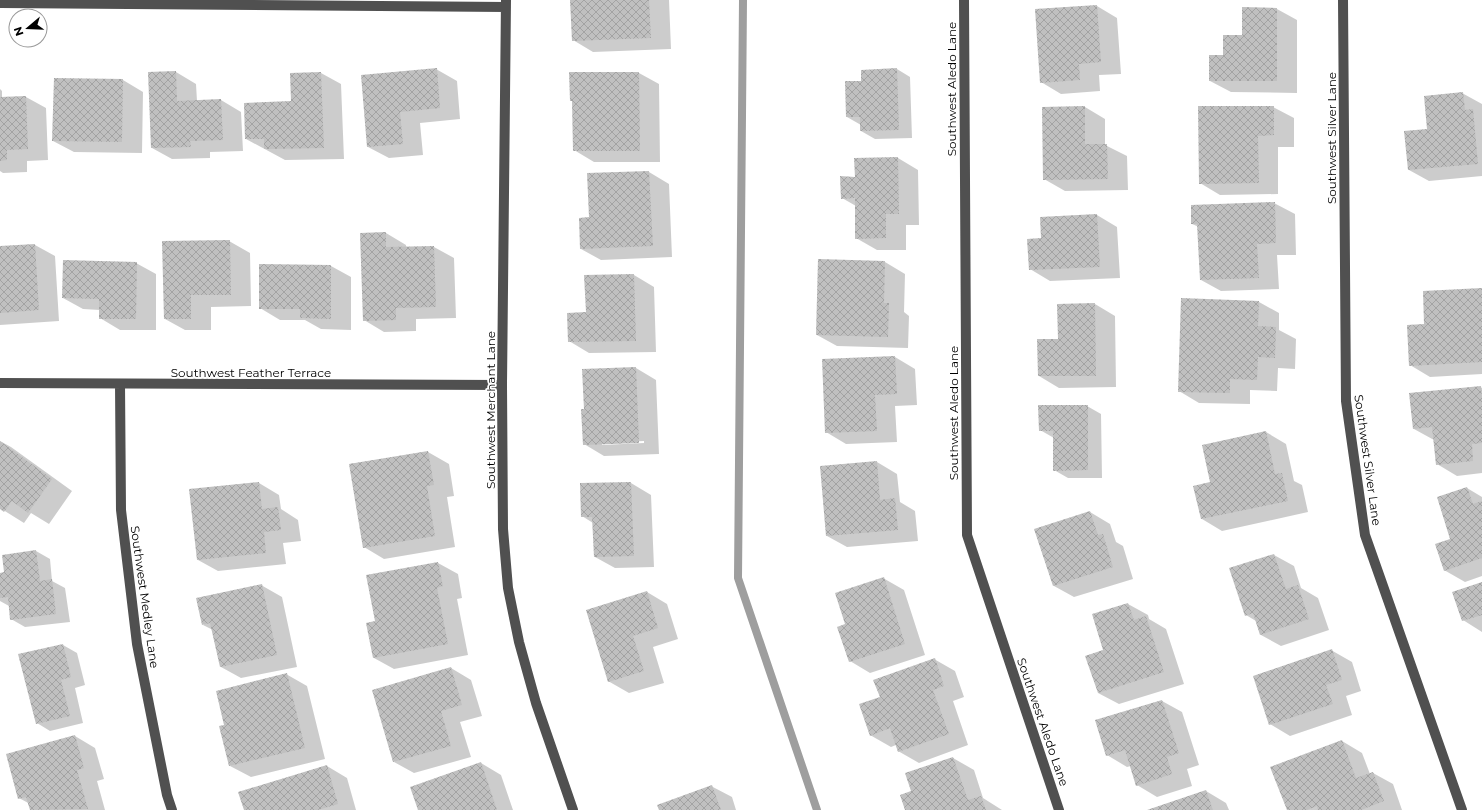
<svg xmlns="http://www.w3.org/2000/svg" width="1482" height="810" font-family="Montserrat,sans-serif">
<defs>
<pattern id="building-cross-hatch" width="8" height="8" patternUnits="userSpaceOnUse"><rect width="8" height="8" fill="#c0c0c0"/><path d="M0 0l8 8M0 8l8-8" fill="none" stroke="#a3a3a3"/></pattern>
</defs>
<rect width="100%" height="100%" fill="#fff"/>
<path fill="#0003" fill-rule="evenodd" d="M571 0H669L671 49 593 52 573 40Z
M1097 6 1117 18 1121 74 1099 75 1100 91 1061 94 1041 82Z
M1277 9 1297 20V93L1231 92 1210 81 1224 56 1243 36Z
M436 69 457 81 460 119 420 123 423 155 389 158 368 147Z
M897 69 910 77 912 138 875 139 861 131V125L847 117 862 82Z
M176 72 196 84 197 101 221 100 241 112 243 151 210 152V158L172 159 152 148Z
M321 73 341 84 344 159 285 160 246 139 292 102Z
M570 73H639L659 84 660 162H594L574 150 573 102Z
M123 80 143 92 142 153 74 152 53 141Z
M0 89 2 91V98L26 97 46 108 48 160 27 161V172L3 173 0 171Z
M1462 93 1482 104V176L1429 181 1409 170 1428 129Z
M1085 107 1105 119V145L1127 156 1128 190 1065 191 1044 179Z
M1273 107 1294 118V147H1278V194L1220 195 1200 183Z
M898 158 918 170 919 225H906V250H877L856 238V206L842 198 856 178Z
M649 172 669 184 672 257 601 260 581 249 590 218Z
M1274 203 1295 214 1296 255H1277L1279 289 1221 291 1201 280 1199 227 1192 224Z
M1097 215 1117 227 1120 278 1050 281 1030 269 1043 239Z
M386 233 406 245V247H434L454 258 456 318 416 319V331L384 332 364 320Z
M229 241 250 253 251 306 211 307V330H185L165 319Z
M35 245 55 256 59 321 0 325V247Z
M885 262 905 274 904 312 909 316 908 348 837 346 817 335Z
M136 263 156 274V330H120L100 318V310L83 309 63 298Z
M260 265 331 266 351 277V330L321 329 305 320H280L260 308Z
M634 275 654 287 656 352 589 353 569 341 587 313Z
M1482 289V374L1430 377 1410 365 1425 325Z
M1182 299 1259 302 1279 313V330L1296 339 1295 369 1278 368 1277 391 1250 390V404L1199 403 1179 391Z
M1095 304 1115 316 1116 387 1059 388 1039 376 1059 340Z
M895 357 915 369 917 405 895 406 897 442 846 444 826 432Z
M636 368 656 380 659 454 604 456 584 444 585 410 583 370ZM644 441V443L602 445V443Z
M1480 387 1482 388V473L1457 476 1437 464 1434 440 1414 429 1411 394Z
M1087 406 1101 414 1102 478H1068L1054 470V438L1040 430Z
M1266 432 1286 444 1294 481 1302 485 1308 512 1222 531 1202 519 1211 483Z
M0 441 11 447 72 491 49 524 31 513 24 523 0 508Z
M428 452 449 464 454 496 447 497 455 547 384 559 364 547 350 464Z
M877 462 897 474 900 502 915 511 918 541 847 547 827 536Z
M259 483 279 495 281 509 298 520 301 541 283 543 286 564 218 571 198 560 190 490Z
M631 483 651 495 654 567 615 568 595 557 593 523 582 516Z
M1467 488 1482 497V576L1465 582 1444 570 1451 540Z
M1090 512 1110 524 1116 542 1123 546 1133 579 1074 597 1054 586Z
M36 551 50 559 52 581 65 588 70 622 25 627 11 619 9 606 0 601V574L5 573Z
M1274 555 1294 566 1301 588 1318 598 1329 630 1281 646 1261 635 1256 621 1246 615Z
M438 563 458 574 462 598 457 599 468 655 394 669 374 658 376 622Z
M883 578 904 590 925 655 870 673 850 661 847 625Z
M1482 583V632L1463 620Z
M261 585 282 597 297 667 241 678 221 667 213 630 203 625Z
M647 592 667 604 678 639 653 647 664 683 629 693 608 681Z
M1128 604 1148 615 1149 619 1166 629 1184 684 1119 704 1098 693 1105 651Z
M63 645 77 653 85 685 75 688 83 723 50 731 37 723Z
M1331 650 1352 662 1361 691 1346 696 1352 715 1290 736 1270 724Z
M934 659 955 671 964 697 953 701 968 745 919 763 898 751 896 745 891 747 870 735 881 697Z
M451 668 471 680 482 716 460 722 471 757 414 773 394 762Z
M286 674 307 686 325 759 251 777 230 766Z
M1162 701 1182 712 1199 765 1187 769 1192 786 1157 797 1137 785 1131 766 1127 767 1107 755Z
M75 736 95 748 104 779 97 781 105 810H31L30 804 19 798Z
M1342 741 1362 753 1370 774 1373 773 1393 784 1402 810H1288Z
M953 758 974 770 983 798 1002 810H906L912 792 907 774Z
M481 763 501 775 513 810H419Z
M327 766 347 778 356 810H245Z
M711 786 732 797 736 810H660Z
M1206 791 1226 803 1229 810H1149Z"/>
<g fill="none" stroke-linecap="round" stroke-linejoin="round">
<path stroke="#9e9e9e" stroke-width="8" d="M743 0 738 578 817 810"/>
</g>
<path fill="url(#building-cross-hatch)" d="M570 0H649L651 38 572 41Z
M1097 5 1101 62 1079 64 1080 80 1040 83 1035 9Z
M1242 7 1277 8V81H1209V55H1223V35H1242Z
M437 68 440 108 400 112 403 144 367 147 361 75Z
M897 68 899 130 860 131V117H846L845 81H861V70Z
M176 71 177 101 221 99 223 140 190 141 191 147 151 148 148 72Z
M321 72 324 148 264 149V139H245L244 103 291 101 290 73Z
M569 72H639L640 151H573L572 101H570Z
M54 78 123 79 122 142 52 141Z
M1463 92 1465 110 1473 109 1478 164 1408 170 1404 131 1427 129 1424 96Z
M26 96 28 149 7 150V160L0 161V97Z
M1085 106V144H1107L1108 179 1043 180 1042 107Z
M1198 106H1274V135L1258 136 1259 183 1199 184Z
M898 157 899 214H886V238L855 239V198L841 199 840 176 855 177 854 158Z
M649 171 653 246 580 249 579 218 589 217 587 173Z
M1275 202 1276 243 1257 244 1259 278 1200 280 1197 224H1191V205Z
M1097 214 1100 267 1029 270 1027 239 1041 238 1040 217Z
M386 232V247L434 246 436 307 396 308V320L363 321 360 233Z
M230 240 231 295H191V319H164L162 241Z
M35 244 39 310 0 313V246Z
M818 259 885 261 884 303H889L888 337 816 335Z
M63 260 137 262 136 319H99V299L62 298Z
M259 264 331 265V319L300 318V309H259Z
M634 274 636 341 568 342 567 313 586 312 584 275Z
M1482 288V362L1409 366 1407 325 1424 324 1423 291Z
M1181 298 1259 301 1258 326 1276 327 1275 358 1258 357 1257 380 1230 379V393L1178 392Z
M1095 303 1096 376H1038L1037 339H1058L1057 304Z
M895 356 897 394 875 395 877 431 825 433 822 359Z
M636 367 639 443 583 445 581 409H584L582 369Z
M1481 386 1482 398V443L1472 444 1473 461 1436 465 1432 427 1413 429 1409 393Z
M1038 405H1088V470L1053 471V431H1039Z
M1266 431 1275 474 1282 473 1288 501 1201 519 1193 486 1210 482 1202 445Z
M0 441 52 479 28 513 12 501 4 512 0 509Z
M428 451 434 485 427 486 435 536 363 548 349 464Z
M877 461 880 500 895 498 898 530 826 536 820 466Z
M259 482 262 509 278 507 281 530 264 532 266 553 197 560 189 489Z
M631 482 634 556 594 557 592 517H581L580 483Z
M1467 487 1473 504 1482 501V558L1444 571 1435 544 1450 539 1437 497Z
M1090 511 1098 535 1103 534 1113 567 1053 586 1034 529Z
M36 550 40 581 52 579 56 614 10 620 8 597 0 598V573L4 572 2 555Z
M1274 554 1286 589 1298 585 1309 619 1260 635 1253 613 1245 616 1229 568Z
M438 562 443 586 437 588 448 644 373 658 366 623 375 621 366 575Z
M884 577 905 644 849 662 837 627 845 624 835 593Z
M1482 582V615L1462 621 1452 592Z
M262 584 277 655 220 667 210 623 202 625 196 598Z
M647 591 658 628 633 636 644 671 608 682 586 610Z
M1128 603 1134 620 1146 616 1164 672 1098 693 1085 656 1103 650 1092 614Z
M63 644 71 677 61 680 70 716 36 724 18 654Z
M1332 649 1342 680 1326 685 1333 704 1269 725 1253 676Z
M935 658 944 686 933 690 949 734 898 752 890 728 870 736 859 704 880 697 873 680Z
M451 667 462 705 441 711 451 746 393 762 372 690Z
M287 673 305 748 229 766 219 726 224 725 216 691Z
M1162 700 1179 753 1167 757 1172 774 1136 786 1125 750 1106 756 1095 720Z
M75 735 84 768 77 770 88 809 30 810 26 797 18 799 6 754Z
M1342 740 1356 778 1373 772 1384 801 1361 810H1318L1317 806 1307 810H1287L1270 767Z
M953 757 968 800 981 796 986 810H905L900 795 911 791 905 773Z
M481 762 497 810H418L410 787Z
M327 765 338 804 318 810H244L238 792Z
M712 785 721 810H659L657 805Z
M1206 790 1213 810H1147Z"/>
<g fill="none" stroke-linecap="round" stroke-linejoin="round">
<path stroke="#505050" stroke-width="10" d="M506 0 502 385 503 529 508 588 519 642 536 703 573 810
M964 0 967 535 1059 810
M1343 0 1346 401 1365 535 1462 810
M0 3 506 7
M0 383 502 385
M120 384 121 510 137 644 167 795 172 810"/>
</g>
<g text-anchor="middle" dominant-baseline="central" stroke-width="3.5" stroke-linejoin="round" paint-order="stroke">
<g font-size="12" fill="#000" stroke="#fff">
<text transform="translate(951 89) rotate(-90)">Southwest Aledo Lane</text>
<text transform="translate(1331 138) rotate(-90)">Southwest Silver Lane</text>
<text x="251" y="372">Southwest Feather Terrace</text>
<text transform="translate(490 410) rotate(-90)">Southwest Merchant Lane</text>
<text transform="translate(953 413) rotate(-90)">Southwest Aledo Lane</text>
<text transform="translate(1368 460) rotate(82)">Southwest Silver Lane</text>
<text transform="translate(145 597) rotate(82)">Southwest Medley Lane</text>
<text transform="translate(1043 722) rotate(71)">Southwest Aledo Lane</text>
</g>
</g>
<g transform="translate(28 28) rotate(251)"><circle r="19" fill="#ffffff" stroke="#999999"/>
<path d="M0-3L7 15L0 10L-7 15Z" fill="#000000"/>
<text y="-6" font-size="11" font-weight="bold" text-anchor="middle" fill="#000000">N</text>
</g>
</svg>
